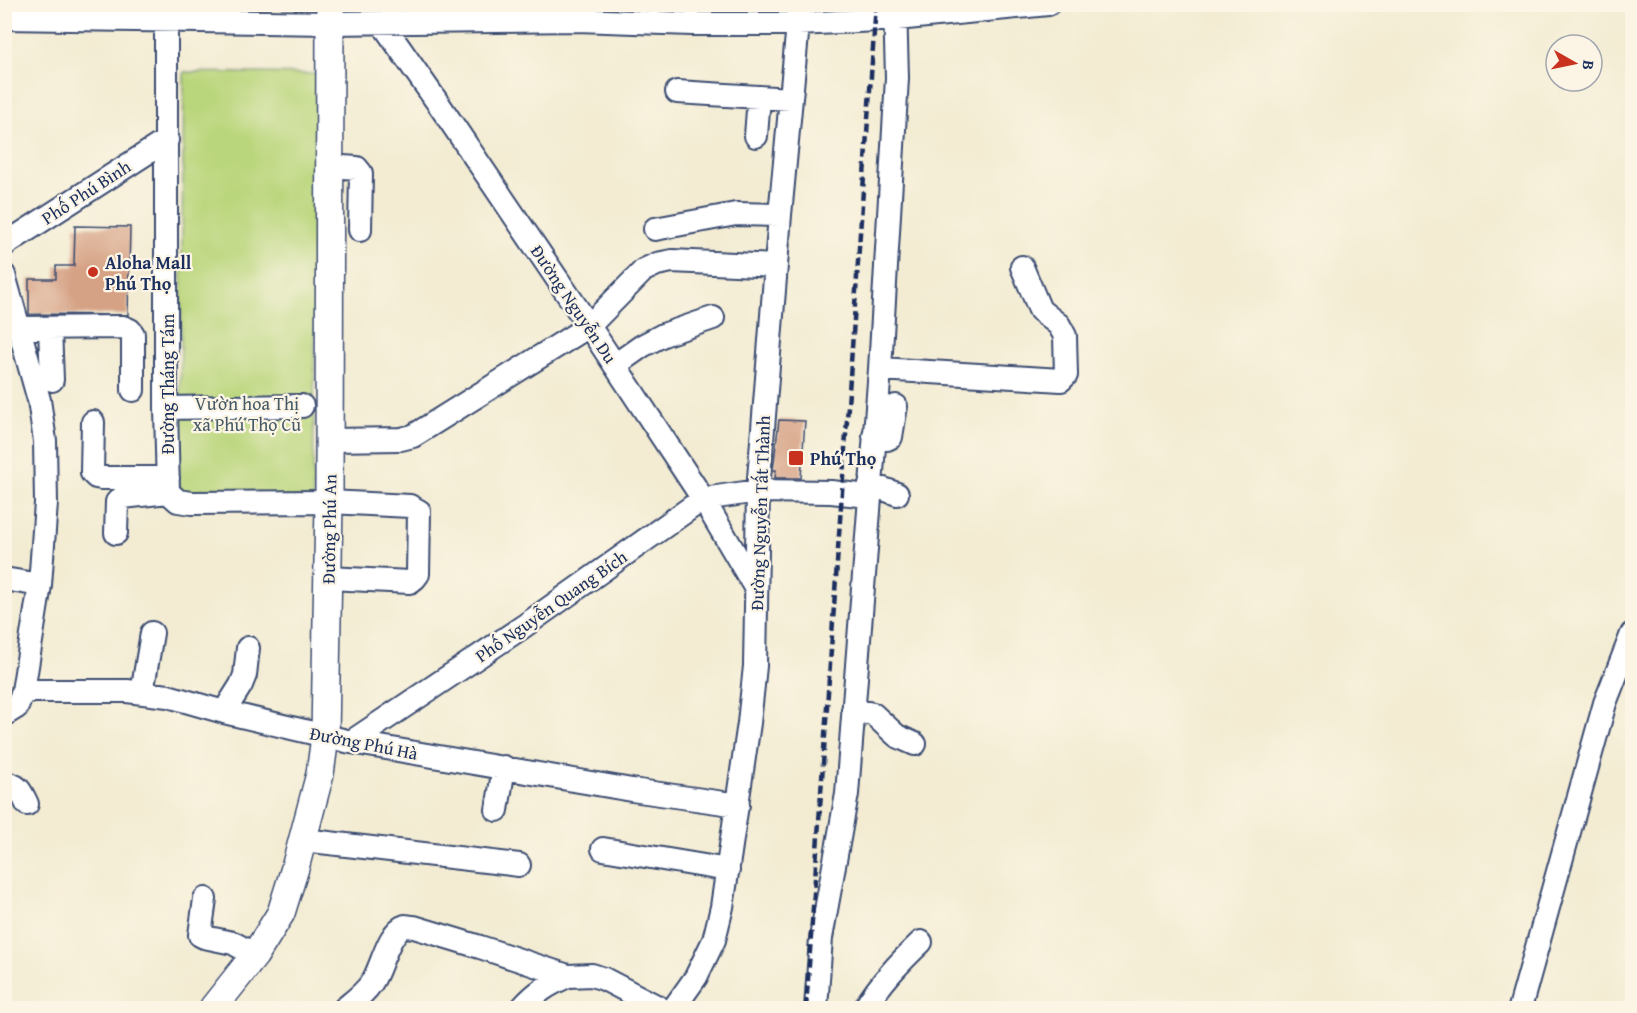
<svg xmlns="http://www.w3.org/2000/svg" width="1637" height="1013" font-family="'Gentium Book Plus',serif">
<rect width="100%" height="100%" fill="#fcf5e5"/>
<filter id="ink" filterUnits="userSpaceOnUse"><feTurbulence type="fractalNoise" baseFrequency=".0167" numOctaves="2"/><feDisplacementMap in="SourceGraphic" scale="12" xChannelSelector="R" yChannelSelector="G"/><feConvolveMatrix kernelMatrix="1 2 1 2 8 2 1 2 1" color-interpolation-filters="sRGB"/></filter>
<filter id="wash" filterUnits="userSpaceOnUse"><feTurbulence type="fractalNoise" baseFrequency=".008" numOctaves="4" result="noise"/><feDisplacementMap in="SourceGraphic" scale="24" xChannelSelector="R" yChannelSelector="G"/><feGaussianBlur stdDeviation="1.35" result="paint"/><feColorMatrix in="noise" values="0 0 0 0 0 0 0 0 0 0 0 0 0 0 0 0 0 1.4 0 .05"/><feComposite in="paint" operator="in"/></filter>
<g filter="url(#wash)">
<rect width="100%" height="100%" fill="#f3ecd3"/>
<path fill="#bad67c" stroke="#6a826d" stroke-width="1.5" d="M184 72 318 74 313 498 179 496Z"/>
<g id="blocks">
<path fill="#d6a285" d="M75 226 130 227 128 315 29 314V279H56V266H74Z
M779 420 805 421 801 478H775L776 470H773Z"/>
</g>
</g>
<g filter="url(#ink)">
<use href="#blocks" fill-opacity="0" stroke="#3b4b70" stroke-width="1.5"/>
<g fill="none" stroke-linecap="round" stroke-linejoin="round">
<g stroke="#3b4b70" stroke-width="26">
<path id="minor" d="M160 4 166 21V408L168 492 178 501 192 503 329 502 410 506 419 511 418 574 415 578 410 582 328 578
M4 18 329 23 577 20 692 24H798L897 19 1048 4
M382 23 440 106 589 326 703 499 756 589
M677 92 790 99
M756 136 759 97
M329 166 357 168 361 173 360 230
M655 229 736 214 780 215
M4 245 167 140
M4 275 39 400 45 441 46 503 40 585 23 691
M20 328 123 327 130 330 133 334V390
M50 328 52 380
M615 365 642 346 663 335 713 318
M880 369 1061 380 1066 375 1065 336 1059 325 1040 310 1022 267
M166 408 302 406
M93 422 92 473 96 477 101 478H168
M874 436 887 439 891 437 896 406
M329 440 401 439 413 436 589 326 644 270 657 264 672 261 776 266
M870 484 897 494
M116 533 117 502 123 497 168 492
M4 579 40 585
M142 693 152 633
M853 710 873 714 897 736 915 744
M224 712 241 685 245 675 248 648
M4 715 17 707 23 691H127L168 696 224 712 351 742 632 790 738 805
M351 742 524 626 703 499 758 491 831 492 869 496
M4 783C20 785 21 792 27 804
M497 810 504 767
M303 840 519 865
M603 849 728 870
M205 899 200 935 204 937 233 943 255 955
M345 1008C355 1000 365 993 372 982 381 970 388 931 405 926 406 926 412 927 414 927L480 947 568 976 592 975 604 979 660 1008
M522 1008C536 992 548 985 568 976
M674 1008 696 977 714 940 722 907 749 723 755 666 758 491 780 215 798 24V4
M816 1008 821 938 847 794 880 369 897 78 895 4
M865 1008C881 982 899 963 921 942
M1520 1008 1605 703 1632 634"/>
</g>
<g stroke="#3b4b70" stroke-width="30">
<path id="major" d="M213 1008 255 955 281 913 295 868 320 774 325 737 329 502 330 4"/>
</g>
<use href="#minor" stroke="#fff" stroke-width="22"/>
<use href="#major" stroke="#fff" stroke-width="27"/>
<path stroke="#1b2f5e" stroke-width="4.5" stroke-dasharray="9 4.5" stroke-linecap="butt" d="M806 1008 876 4"/>
</g>
</g>
<g fill="#c8321e" stroke="#fcf5e5" stroke-width="2">
<circle cx="93" cy="272" r="6"/>
<rect x="788" y="450" width="16" height="16" rx="3"/>
</g>
<g text-anchor="middle" dominant-baseline="central" stroke-width="4.5" stroke-linejoin="round" paint-order="stroke">
<g font-size="18" fill="#1b2f5e" stroke="#fcf5e5">
<text transform="translate(86 192) rotate(-33)">Phố Phú Bình</text>
<text transform="translate(574 304) rotate(56)">Đường Nguyễn Du</text>
<text transform="translate(167 384) rotate(-90)">Đường Tháng Tám</text>
<text transform="translate(760 513) rotate(-88)">Đường Nguyễn Tất Thành</text>
<text transform="translate(329 529) rotate(-89)">Đường Phú An</text>
<text transform="translate(551 606) rotate(-35)">Phố Nguyễn Quang Bích</text>
<text transform="translate(364 743) rotate(11)">Đường Phú Hà</text>
</g>
<g font-size="18" font-weight="bold" fill="#1b2f5e" stroke="#fcf5e5" text-anchor="start">
<text x="105" y="262">Aloha Mall<tspan x="105" dy="21">Phú Thọ</tspan></text>
<text x="810" y="458">Phú Thọ</text>
</g>
<g font-size="18" fill="#435966" stroke="#fcf5e5">
<text x="247" y="403">Vườn hoa Thị<tspan x="247" dy="21">xã Phú Thọ Cũ</tspan></text>
</g>
</g>
<rect width="1637" height="1013" fill="none" stroke="#fcf5e5" stroke-width="24"/>
<g transform="translate(1574 63) rotate(99)"><circle r="28" fill="#fcf5e5" stroke="#a2a6af" stroke-width="1.5"/>
<path d="M0-4.5L10 22L0 15L-10 22Z" fill="#c8321e"/>
<text y="-9" font-size="16" font-weight="bold" text-anchor="middle" fill="#1b2f5e">B</text>
</g>
</svg>
